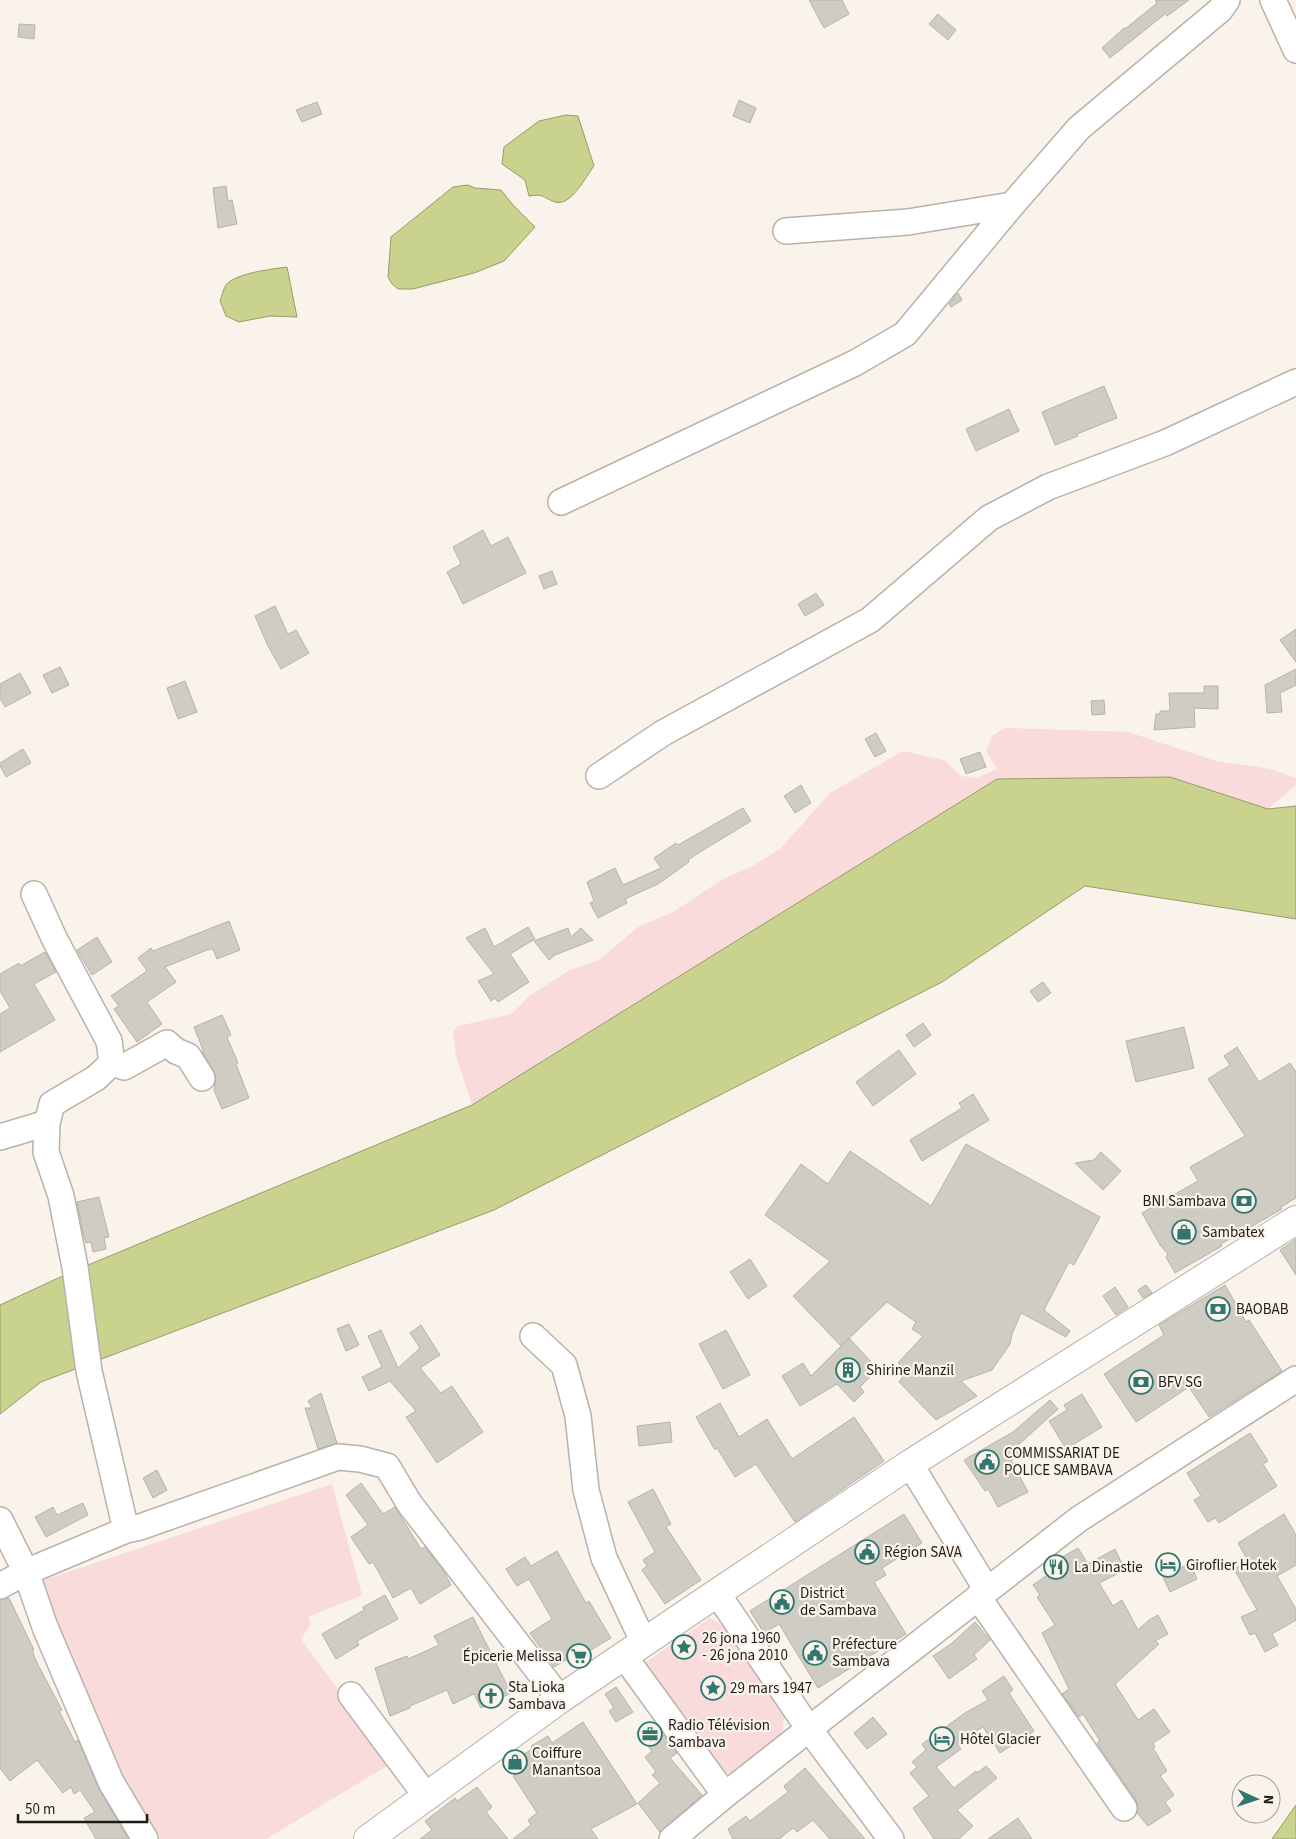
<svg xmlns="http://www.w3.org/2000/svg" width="1296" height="1839" font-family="'Source Sans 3',sans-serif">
<rect width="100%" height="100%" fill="#faf3ec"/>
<path fill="#f8dbda" d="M1005 728 1128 732 1216 761 1271 769 1296 778V785L1268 809 1170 777 997 779 472 1105 456 1056 453 1032 458 1026 512 1014 529 996 570 970 599 960 638 927 675 911 723 879 751 867 780 849 830 793 903 751 944 760 961 776 976 778 997 769 986 751 992 736Z
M332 1484 362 1595 308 1617 311 1624 301 1639 392 1763 266 1839H150L35 1583Z
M710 1618 722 1625 779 1706 784 1716 782 1735 734 1775 723 1772 647 1677 646 1662Z"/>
<path fill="#cad38d" stroke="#969c6a" d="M566 115 578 116 594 166C586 176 571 207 555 202 541 197 546 194 529 196L525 180 502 164 504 147 539 121Z
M468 185 475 188 501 190 513 205 535 227 504 261 474 273 413 289H398L392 284 388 277 391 237 453 187Z
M287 267 297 317 270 316 239 322 226 316 220 301C222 296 223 290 226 285 235 273 273 269 287 267Z
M1170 777 1268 809 1296 806V919L1085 886 942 982 494 1210 41 1382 0 1414V1305L69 1273 472 1105 997 779Z
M1296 1805V1839H1272Z"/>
<path fill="#cfccc4" stroke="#b6b3ab" d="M809 0H842L849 14 824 28Z
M1155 0H1189L1167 16 1165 14 1110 58 1102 48 1124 28 1125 29 1157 3Z
M938 14 956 30 948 40 929 24Z
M19 24 35 25 34 39 18 37Z
M739 100 756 108 750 123 733 116Z
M317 102 322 114 302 122 296 110Z
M226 186 228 201 232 200 237 224 218 228 213 188Z
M958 293 962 300 951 307 949 304Z
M1104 386 1117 418 1077 434 1078 436 1055 445 1042 412Z
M1009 409 1019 431 976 451 966 429Z
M483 530 491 546 508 537 526 573 463 604 447 572 461 564 453 547Z
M552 571 557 584 544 589 539 576Z
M816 593 824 605 805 616 798 604Z
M275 606 288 634 296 630 309 653 281 669 268 646 255 616Z
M1296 629V662L1280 640Z
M60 667 69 685 52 693 43 675Z
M1296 669V685L1280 693 1282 712 1267 713 1265 685Z
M20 673 31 693 5 707 0 698V684Z
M185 681 197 712 178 719 167 688Z
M1204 686H1218V709L1194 708 1195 727 1154 730 1156 714H1160V711H1170L1169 693H1204Z
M1104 700 1105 714 1092 715 1091 701Z
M876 733 886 751 875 757 865 739Z
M23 749 31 763 6 777 0 766V763Z
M980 752 986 767 966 774 960 759Z
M801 785 811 803 795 813 784 796Z
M743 808 751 821 700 852 688 860 689 862 658 884 625 899 627 903 598 918 590 903 594 901 587 882 615 868 623 885 661 868 654 858 676 843 678 845Z
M229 921 240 950 217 959 213 949 207 950 165 967 176 982 147 1002 162 1024 137 1042 114 1009 119 1006 111 996 147 971 138 958 151 948 153 951Z
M528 927 535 939 510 954 529 982 498 1002 495 998 491 1001 478 981 494 974 466 938 485 928 494 947Z
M568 928 571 937 581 928 593 940 555 955 549 960 534 941Z
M97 937 112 962 92 975 77 950Z
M45 952 56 972 34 984 55 1020 0 1052V1014L10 1008 0 991V974L19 963 20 966Z
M1043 982 1051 993 1038 1002 1030 991Z
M222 1015 231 1035 227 1037 238 1063 236 1064 249 1098 222 1109 214 1090 216 1078 214 1071 202 1051 203 1050 194 1027Z
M923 1023 931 1035 914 1047 906 1035Z
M1184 1027 1194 1068 1136 1082 1126 1041Z
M1237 1047 1259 1082 1290 1063 1296 1072V1198L1281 1207 1282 1209 1221 1244 1222 1246 1175 1273 1166 1257 1168 1254 1160 1245 1142 1213 1198 1181 1190 1167 1245 1136 1208 1079 1230 1065 1224 1056Z
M899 1050 916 1074 873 1106 856 1082Z
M973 1094 989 1120 922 1161 910 1140 962 1108 959 1103Z
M966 1144 1100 1217 1074 1265 1069 1262 1044 1310 1070 1331 1066 1337 1021 1313 1012 1334 1010 1344 992 1370 961 1381 977 1396 936 1420 899 1382 907 1371 898 1363 923 1336 912 1329 916 1322 887 1302 841 1346 793 1296 830 1261 765 1215 801 1164 828 1184 850 1151 931 1206Z
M1101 1152 1121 1171 1103 1190 1075 1163 1094 1160Z
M99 1197 109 1237 104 1238 106 1249 93 1252 91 1242 86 1243 83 1233 77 1202Z
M1296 1239V1275L1280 1250Z
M750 1259 767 1286 748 1299 730 1272Z
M1146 1285 1152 1293 1143 1298 1138 1290Z
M1225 1285 1246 1322 1249 1320 1282 1371 1209 1417 1189 1387 1136 1422 1104 1374 1164 1335 1159 1325Z
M1115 1287 1128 1307 1116 1315 1103 1296Z
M349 1324 359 1345 346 1351 337 1329Z
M421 1325 440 1355 420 1368 441 1393 452 1386 483 1432 437 1463 406 1417 416 1411 390 1381 369 1391 362 1377 382 1367 368 1336 381 1330 398 1368 420 1348 410 1333Z
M726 1330 750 1375 723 1389 699 1344Z
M849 1338 876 1367 870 1373 872 1375 860 1387 864 1392 854 1402 837 1384 800 1406 782 1376 803 1363 811 1376Z
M321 1393 337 1443 318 1449 305 1408H312L308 1401Z
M1082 1394 1102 1427 1066 1449 1049 1421 1067 1410 1064 1405Z
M1050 1400 1058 1409 1015 1448 1019 1456 1011 1460 1028 1492 998 1507 988 1489 985 1491 964 1460 1013 1432Z
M720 1403 739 1437 767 1419 792 1459 854 1417 884 1461 795 1522 756 1464 735 1477 717 1448 715 1450 696 1417Z
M670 1422 672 1442 639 1446 637 1426Z
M1250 1433 1268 1461 1263 1464 1277 1486 1219 1523 1215 1518 1208 1522 1194 1500 1201 1496 1187 1473Z
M157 1470 167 1490 153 1498 143 1478Z
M361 1483 383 1514 395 1507 421 1549 425 1547 443 1570 451 1585 420 1604 411 1588 393 1598 373 1562 369 1564 351 1537 368 1525 346 1495Z
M653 1489 671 1524 666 1527 701 1580 665 1604 642 1570 647 1566 643 1560 655 1552 628 1502Z
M83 1503 88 1515 46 1537 35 1517 53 1507 57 1515Z
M904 1514 922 1543 882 1568 886 1575 874 1582 906 1634 818 1688 779 1624 764 1633 750 1611Z
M1284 1514 1296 1535V1565L1277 1576 1296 1609V1620L1272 1634 1278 1645 1265 1652 1255 1633 1250 1635 1241 1617 1257 1610 1234 1569 1248 1561 1238 1543Z
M1078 1548 1088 1564 1115 1549 1125 1570 1099 1583 1113 1606 1122 1600 1138 1630 1149 1620 1158 1615 1168 1634 1155 1641 1159 1644 1115 1684 1138 1720 1154 1709 1170 1732 1153 1743 1155 1747 1153 1748 1167 1771 1160 1776 1174 1795 1165 1802 1171 1811 1148 1826 1137 1813 1138 1806 1136 1800 1097 1743 1100 1741 1083 1714 1079 1717 1062 1694 1069 1689 1042 1633 1055 1625 1037 1597 1040 1595 1033 1585 1060 1566 1057 1560Z
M557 1551 586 1603 589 1601 611 1638 586 1653 584 1649 554 1667 530 1633 552 1619 529 1579 517 1586 506 1569 525 1557 531 1566Z
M1190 1563 1197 1579 1170 1592 1163 1577Z
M385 1595 398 1619 357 1641 359 1645 336 1659 322 1634 364 1610 363 1607Z
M9 1598 34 1650H32L37 1663 62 1710 59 1711 75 1742 78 1740 99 1789 128 1839H96L84 1818 95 1812 80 1790 74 1794 71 1787 63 1793 37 1760 10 1781 0 1768V1600Z
M473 1617 511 1693 481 1708 474 1694 453 1704 447 1690 410 1706V1708L390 1716 375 1668 407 1656 408 1659 439 1645 434 1636Z
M975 1622 990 1640 974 1655 977 1659 949 1679 933 1656 951 1644Z
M1004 1676 1013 1690 1009 1693 1034 1731 1000 1753 983 1727 957 1743 961 1749 936 1767 954 1788 976 1771 977 1773 986 1766 997 1778 957 1810 973 1826 959 1839H934L913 1808 929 1796 910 1773 917 1767 912 1762 926 1750 922 1744 965 1713 988 1700 982 1691Z
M616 1687 633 1712 616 1722 609 1711 614 1708 605 1694Z
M873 1717 887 1734 867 1749 854 1733Z
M583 1722 637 1804 591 1829 598 1839H513L531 1825 528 1820 537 1813 513 1776 515 1774 509 1764 532 1749 531 1746 548 1736 552 1743Z
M650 1722 662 1736 664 1735 677 1753 670 1758 702 1795 660 1832 638 1803 660 1783 652 1775 656 1772 645 1757 652 1751 637 1734Z
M805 1768 865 1839H830L813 1820 797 1832 793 1828 779 1839H733L728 1829 746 1816 750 1821 788 1792 784 1786Z
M477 1787 492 1807 486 1812 508 1839H420L432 1830 425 1821 455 1798 457 1801Z
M1018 1818 1032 1839H988Z"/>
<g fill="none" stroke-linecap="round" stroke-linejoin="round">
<g stroke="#b8b2ab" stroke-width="28">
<path id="minor" d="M1273 0 1296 50
M786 231 908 222 1012 205
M561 502 855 363 905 334 1012 205 1079 128 1220 10 1227 0
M599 776 663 733 870 620 989 518 1048 487 1165 443 1296 382
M112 1063 124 1067 167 1043 176 1051 188 1056 202 1078
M0 1137 47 1123
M533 1336 564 1365 578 1416 586 1490 604 1558 644 1643
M910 1464 987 1590
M0 1520 26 1572 45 1627 111 1782 145 1839
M126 1530 140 1527 338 1457 360 1459 387 1466 409 1503 560 1699
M0 1586 26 1572 126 1530 89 1371 75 1267 61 1196 46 1152 47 1123 52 1104 96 1078 112 1063 109 1041 55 940 34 894
M717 1593 809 1729 891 1839
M978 1597 1124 1808
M624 1656 725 1795
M351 1695 427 1797
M672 1839 725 1795 809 1729 1079 1519 1296 1379"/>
</g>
<g stroke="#b8b2ab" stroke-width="30">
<path id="major" d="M368 1839 560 1699 717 1593 910 1464 1296 1220"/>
</g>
<use href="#minor" stroke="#fff" stroke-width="25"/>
<use href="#major" stroke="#fff" stroke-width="28"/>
</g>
<defs>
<g id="bank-ring" transform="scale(1.25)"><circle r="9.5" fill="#faf3ec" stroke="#30776e" stroke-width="1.5"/><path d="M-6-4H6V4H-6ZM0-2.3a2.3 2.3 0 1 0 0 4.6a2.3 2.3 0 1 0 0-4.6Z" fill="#30776e"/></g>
<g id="shop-ring" transform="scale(1.25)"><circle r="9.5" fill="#faf3ec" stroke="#30776e" stroke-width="1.5"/><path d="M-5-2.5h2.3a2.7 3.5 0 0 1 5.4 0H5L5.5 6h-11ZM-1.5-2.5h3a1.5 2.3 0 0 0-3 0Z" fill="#30776e"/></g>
<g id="building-ring" transform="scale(1.25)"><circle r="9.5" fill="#faf3ec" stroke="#30776e" stroke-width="1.5"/><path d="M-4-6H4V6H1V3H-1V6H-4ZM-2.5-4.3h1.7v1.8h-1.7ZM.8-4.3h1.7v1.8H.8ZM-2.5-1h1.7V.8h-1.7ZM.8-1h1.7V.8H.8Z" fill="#30776e"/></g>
<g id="civic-ring" transform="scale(1.25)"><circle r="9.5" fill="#faf3ec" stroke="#30776e" stroke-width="1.5"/><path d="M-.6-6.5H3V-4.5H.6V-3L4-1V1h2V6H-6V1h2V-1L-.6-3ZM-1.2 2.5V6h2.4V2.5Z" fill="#30776e"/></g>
<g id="hotel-ring" transform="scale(1.25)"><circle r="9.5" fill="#faf3ec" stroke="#30776e" stroke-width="1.5"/><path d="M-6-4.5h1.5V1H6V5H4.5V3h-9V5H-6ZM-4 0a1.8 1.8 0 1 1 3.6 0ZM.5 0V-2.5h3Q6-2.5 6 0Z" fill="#30776e"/></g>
<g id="restaurant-ring" transform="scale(1.25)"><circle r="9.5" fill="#faf3ec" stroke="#30776e" stroke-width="1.5"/><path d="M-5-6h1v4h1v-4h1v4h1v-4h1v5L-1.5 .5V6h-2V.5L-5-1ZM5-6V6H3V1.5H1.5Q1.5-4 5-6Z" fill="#30776e"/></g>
<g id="sight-ring" transform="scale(1.25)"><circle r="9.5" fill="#faf3ec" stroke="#30776e" stroke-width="1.5"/><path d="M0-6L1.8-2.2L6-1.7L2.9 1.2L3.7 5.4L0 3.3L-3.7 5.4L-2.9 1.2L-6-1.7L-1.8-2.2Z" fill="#30776e"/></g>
<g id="supermarket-ring" transform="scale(1.25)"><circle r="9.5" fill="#faf3ec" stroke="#30776e" stroke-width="1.5"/><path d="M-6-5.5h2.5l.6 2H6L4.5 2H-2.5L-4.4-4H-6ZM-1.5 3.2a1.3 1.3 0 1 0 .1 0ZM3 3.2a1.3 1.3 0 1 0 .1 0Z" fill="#30776e"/></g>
<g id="church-ring" transform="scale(1.25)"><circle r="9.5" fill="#faf3ec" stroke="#30776e" stroke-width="1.5"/><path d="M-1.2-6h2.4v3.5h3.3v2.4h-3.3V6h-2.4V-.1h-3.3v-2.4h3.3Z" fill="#30776e"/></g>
<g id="office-ring" transform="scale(1.25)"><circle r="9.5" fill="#faf3ec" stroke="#30776e" stroke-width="1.5"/><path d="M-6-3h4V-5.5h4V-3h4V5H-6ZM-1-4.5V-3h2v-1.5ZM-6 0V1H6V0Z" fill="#30776e"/></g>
</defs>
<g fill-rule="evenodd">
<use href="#bank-ring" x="1244" y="1201"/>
<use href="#shop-ring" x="1184" y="1232"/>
<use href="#bank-ring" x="1218" y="1309"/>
<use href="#building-ring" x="848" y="1370"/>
<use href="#bank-ring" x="1141" y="1382"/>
<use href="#civic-ring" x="987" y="1462"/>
<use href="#civic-ring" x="867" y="1552"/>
<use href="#hotel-ring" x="1168" y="1565"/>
<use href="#restaurant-ring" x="1056" y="1567"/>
<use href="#civic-ring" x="782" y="1602"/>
<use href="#sight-ring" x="684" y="1647"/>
<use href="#civic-ring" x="815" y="1653"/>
<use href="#supermarket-ring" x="579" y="1656"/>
<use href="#sight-ring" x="713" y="1688"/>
<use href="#church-ring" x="491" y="1696"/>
<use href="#office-ring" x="650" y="1734"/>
<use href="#hotel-ring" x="942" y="1739"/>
<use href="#shop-ring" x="515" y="1762"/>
</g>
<g text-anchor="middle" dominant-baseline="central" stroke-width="4.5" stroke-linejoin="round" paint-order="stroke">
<g font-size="15" fill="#1d1b18" stroke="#faf3ec" text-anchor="start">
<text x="1226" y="1201" text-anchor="end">BNI Sambava</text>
<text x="1202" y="1232">Sambatex</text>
<text x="1236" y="1309">BAOBAB</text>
<text x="866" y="1370">Shirine Manzil</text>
<text x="1158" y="1382">BFV SG</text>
<text x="1004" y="1453">COMMISSARIAT DE<tspan x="1004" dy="17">POLICE SAMBAVA</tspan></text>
<text x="884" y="1552">Région SAVA</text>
<text x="1186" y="1565">Giroflier Hotek</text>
<text x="1074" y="1567">La Dinastie</text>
<text x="800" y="1593">District<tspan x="800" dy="17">de Sambava</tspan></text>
<text x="702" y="1638">26 jona 1960<tspan x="702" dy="17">- 26 jona 2010</tspan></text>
<text x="832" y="1644">Préfecture<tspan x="832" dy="17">Sambava</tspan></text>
<text x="562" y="1656" text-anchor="end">Épicerie Melissa</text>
<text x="508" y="1687">Sta Lioka<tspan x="508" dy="17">Sambava</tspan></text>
<text x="730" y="1688">29 mars 1947</text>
<text x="668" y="1725">Radio Télévision<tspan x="668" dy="17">Sambava</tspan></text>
<text x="960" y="1739">Hôtel Glacier</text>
<text x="532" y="1753">Coiffure<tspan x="532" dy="17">Manantsoa</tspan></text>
</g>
</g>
<g transform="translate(1256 1799) rotate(93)"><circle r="24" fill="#faf3ec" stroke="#a29d97"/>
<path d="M0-4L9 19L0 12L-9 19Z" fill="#30776e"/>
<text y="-8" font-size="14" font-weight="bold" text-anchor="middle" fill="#1d1b18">N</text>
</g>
<path d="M18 1814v8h129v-8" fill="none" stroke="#1d1b18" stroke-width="2.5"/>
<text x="25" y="1814" font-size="15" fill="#1d1b18" stroke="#faf3ec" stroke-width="4" paint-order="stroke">50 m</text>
</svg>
